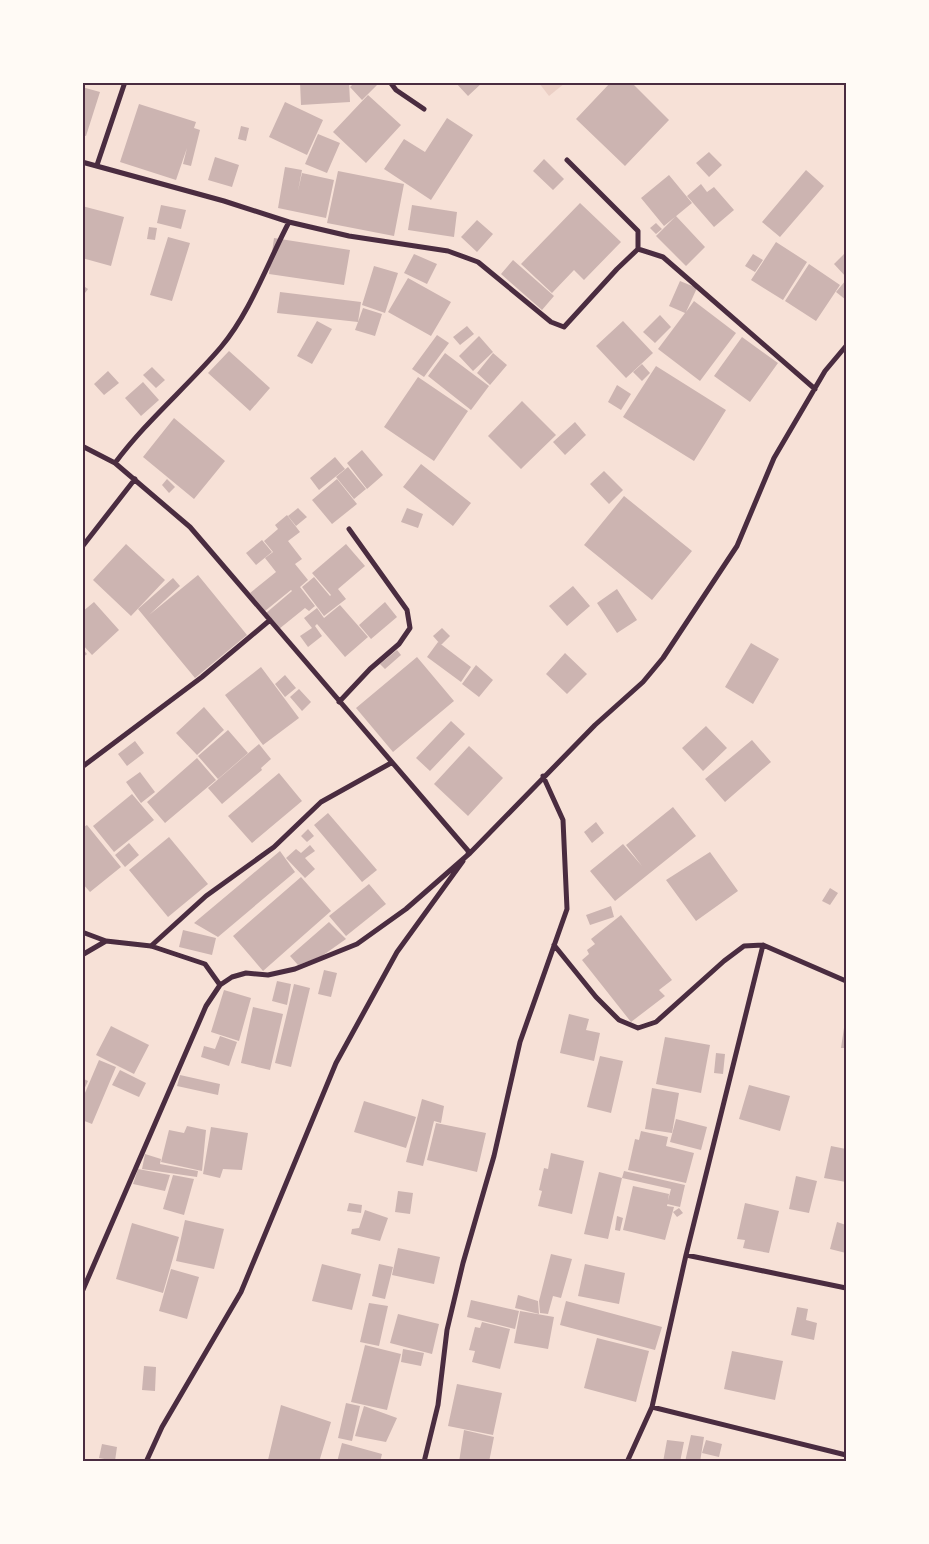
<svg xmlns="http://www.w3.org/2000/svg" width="929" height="1544" font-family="Jost,sans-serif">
<rect width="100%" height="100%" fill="#f7e1d7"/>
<path fill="#ebcfc5" d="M539 83H565L549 96Z"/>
<path fill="#ccb4b1" d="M300 82H349L350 102 301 105Z
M355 82H375L377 85 362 100 350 87Z
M455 82H483L468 96Z
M611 82H631L669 120 625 166 576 119Z
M82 87 100 92 86 136 82 135Z
M368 95 401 125 366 163 333 132Z
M285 102 323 120 307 155 269 137Z
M139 104 196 122 194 128 200 130 191 166 183 164 187 148 176 180 120 162Z
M447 118 473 135 431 200 384 169 404 139 425 152Z
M241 126 249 128 246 141 238 139Z
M318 134 340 143 327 173 305 164Z
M709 152 722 165 709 177 696 163Z
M215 157 239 165 232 187 208 180Z
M544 159 564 179 553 190 533 171Z
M285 167 302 170 298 191 302 173 334 180 326 218 278 208Z
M806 170 824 186 780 237 762 222Z
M338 171 404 184 394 236 327 223Z
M669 175 692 203 664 226 641 198Z
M701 184 707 192 714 187 734 210 714 227 687 196Z
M580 203 621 242 584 280 574 270 552 293 521 264Z
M161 205 186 210 181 229 157 223Z
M412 205 457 212 454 237 408 230Z
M82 206 124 217 111 266 82 258Z
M676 216 705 247 686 266 656 236Z
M477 220 493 234 477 252 461 237Z
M656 223 662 229 656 234 650 228Z
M149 227 157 228 155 240 147 239Z
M168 237 190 243 172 301 150 295Z
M274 238 350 250 344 285 269 274Z
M776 242 807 262 783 300 751 280Z
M846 252V277L834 264Z
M414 254 437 264 427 284 404 273Z
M753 254 763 260 755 272 745 266Z
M513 260 554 296 542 310 501 274Z
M809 264 840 285 816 321 785 301Z
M374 266 398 273 385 313 362 305Z
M82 270 85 271V281H82Z
M408 278 451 302 431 336 388 312Z
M846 280V300L836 292Z
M680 281 697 288 686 312 694 301 736 333 700 381 658 349 685 313 669 306Z
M82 285 88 289 82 297Z
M280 292 361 302 358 322 363 308 382 314 375 336 355 330 358 322 277 313Z
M660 315 671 327 655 343 643 332Z
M317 321 332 329 312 364 297 356Z
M623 321 653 353 626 378 596 346Z
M467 326 474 334 460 345 453 337Z
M437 335 449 343 424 377 412 369Z
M479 336 493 352 473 371 459 356Z
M742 337 778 363 750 402 714 376Z
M229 351 270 388 250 411 208 373Z
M445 353 489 386 471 410 428 376Z
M493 353 507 365 490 385 477 373Z
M642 364 650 373 642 381 633 372Z
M656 366 726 410 694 461 623 417Z
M152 367 165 380 156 388 143 375Z
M108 371 119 383 104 395 94 384Z
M418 377 468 411 434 461 384 427Z
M143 382 159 400 141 416 125 398Z
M617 385 631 394 621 410 608 402Z
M522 401 556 435 521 469 488 436Z
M174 418 225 461 194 499 143 457Z
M575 422 586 435 565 455 553 442Z
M362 450 383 475 367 489 347 463Z
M335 457 345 469 319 490 310 478Z
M421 464 471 503 453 526 403 487Z
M348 467 366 489 354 499 336 477Z
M604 471 623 490 609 504 590 484Z
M167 479 175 487 169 493 162 485Z
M337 479 357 504 332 524 312 500Z
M624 496 692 551 652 600 584 545Z
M298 508 307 517 296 526 288 516Z
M407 508 423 514 418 528 401 522Z
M287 515 300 532 288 541 302 559 295 564 308 580 300 587 315 606 309 611 305 608 279 629 266 613 292 591 291 590 265 611 250 593 276 572 265 558 273 552 264 541 278 529 275 525Z
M262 540 272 552 256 565 246 553Z
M126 544 165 580 131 616 93 580Z
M346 544 365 566 338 589 346 599 324 616 302 587 314 577 330 596 331 595 312 573Z
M198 575 247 635 195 678 138 609 173 578 180 586 149 615Z
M573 586 590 606 567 626 549 606Z
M617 589 637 620 617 633 597 603Z
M94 602 119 630 92 655 82 644V612Z
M385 602 397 617 371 639 359 625Z
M340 605 368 637 345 657 317 624 315 626 322 636 308 647 300 636 312 628 304 618 317 608 324 618Z
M442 628 450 636 441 645 433 636Z
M438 642 471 667 461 682 427 657Z
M751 643 779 659 753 704 725 687Z
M82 648 87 654 82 658Z
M397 650 401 655 385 669 380 664Z
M565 653 587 674 567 694 546 674Z
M417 657 454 701 393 752 356 708Z
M476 665 493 680 479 697 462 684Z
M261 667 299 718 263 745 225 695Z
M285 675 296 688 285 697 275 684Z
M299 689 311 702 302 711 290 697Z
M204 707 224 730 197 755 176 733Z
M451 721 465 734 430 771 416 758Z
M706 726 727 748 703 771 682 748Z
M228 730 248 753 218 779 198 756Z
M752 740 771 762 725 802 705 779Z
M135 741 144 753 127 766 118 754Z
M259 744 271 759 261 768 262 770 222 804 208 788Z
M469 746 503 778 468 816 434 784Z
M197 758 216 780 165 823 147 802Z
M140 772 155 792 141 803 126 782Z
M279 773 302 801 252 843 228 816Z
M132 794 154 820 114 852 93 826Z
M673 807 696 836 615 901 590 871 623 844 642 866 626 845Z
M328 813 377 870 362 882 314 825Z
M596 822 604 833 592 843 584 832Z
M87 825 121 867 90 892 82 883V828Z
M308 829 314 836 307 842 301 836Z
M169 837 208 884 168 917 129 870Z
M129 843 139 855 125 867 115 855Z
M310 845 315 851 305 858 315 869 305 878 286 858 296 849 301 853Z
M280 851 295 872 218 937 194 923Z
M710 852 738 891 696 921 666 880Z
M301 877 331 911 263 971 233 936Z
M369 884 386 904 346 936 329 916Z
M830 888 838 893 830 905 822 901Z
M611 906 614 917 590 925 586 915Z
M621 915 672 980 659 990 665 996 631 1022 582 960 589 954 587 950 595 944 591 939Z
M329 922 346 939 322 956 298 965 290 956Z
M183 930 216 938 212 955 179 947Z
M324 970 337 973 331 997 318 994Z
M277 981 291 984 287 1005 272 1001Z
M294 984 310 988 291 1067 275 1063Z
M224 990 251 998 239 1041 211 1032Z
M253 1007 283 1014 270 1070 241 1063Z
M569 1014 589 1019 586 1030 600 1033 594 1061 560 1053Z
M845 1021 846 1022V1048H841Z
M111 1026 149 1045 134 1074 96 1055Z
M220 1036 237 1042 229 1066 201 1057 204 1046 215 1049Z
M665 1037 710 1045 701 1093 656 1084Z
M716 1053 725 1054 723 1074 714 1073Z
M600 1056 623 1061 611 1113 587 1107Z
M99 1060 116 1067 92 1124 82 1120V1100Z
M120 1070 146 1083 139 1097 112 1085Z
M180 1075 220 1084 218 1095 177 1086Z
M82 1078 88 1081 82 1094Z
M749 1085 790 1096 780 1131 739 1119Z
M652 1088 679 1093 672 1133 645 1129Z
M422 1099 444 1106 441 1123 434 1121 423 1166 406 1162Z
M364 1101 416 1117 406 1148 354 1132Z
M676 1119 707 1127 701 1150 670 1142Z
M436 1123 486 1133 477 1172 427 1160Z
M187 1126 206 1130 202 1171 161 1162 169 1130 184 1133Z
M211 1127 248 1133 242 1170 223 1169 220 1178 203 1174Z
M641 1131 668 1137 666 1146 694 1153 686 1183 628 1170 635 1139 639 1140Z
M831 1146 846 1149V1182L824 1178Z
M551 1153 584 1161 572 1214 538 1206 542 1191 539 1190 544 1168 548 1169Z
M145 1154 161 1159 160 1164 198 1171 197 1177 142 1169Z
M138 1169 170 1175 165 1191 133 1184Z
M624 1171 685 1185 680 1207 667 1204 671 1189 622 1178 608 1239 584 1234 599 1172 622 1178Z
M173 1175 194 1179 184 1215 163 1209Z
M796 1176 817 1181 809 1213 789 1209Z
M633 1186 669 1194 667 1206 674 1207 665 1240 623 1230Z
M398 1191 413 1193 410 1214 395 1212Z
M349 1203 362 1205 361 1213 347 1211Z
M745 1203 779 1211 769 1253 743 1248 745 1240 737 1239Z
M679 1208 683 1213 677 1217 673 1212Z
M365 1210 388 1218 380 1241 351 1234 352 1229 359 1228Z
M617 1216 623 1218 620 1231 615 1230Z
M185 1220 224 1229 214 1269 176 1261Z
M837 1222 846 1225V1253L830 1249Z
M132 1223 179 1237 163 1293 116 1279Z
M398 1248 440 1257 434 1284 392 1275Z
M551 1254 572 1259 561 1298 553 1296 548 1314 540 1313 539 1301Z
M322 1264 361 1274 352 1310 312 1301Z
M379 1264 393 1267 385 1299 372 1296Z
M585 1264 625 1273 619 1304 578 1296Z
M171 1269 199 1277 187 1319 159 1311Z
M518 1295 538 1301 539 1314 515 1308Z
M471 1300 519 1311 515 1329 467 1317Z
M566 1301 662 1327 655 1350 560 1325Z
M369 1303 388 1306 379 1346 360 1342Z
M797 1307 808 1309 806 1320 817 1323 814 1340 791 1335Z
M520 1311 554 1317 548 1349 514 1343Z
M398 1314 439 1324 432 1354 390 1343Z
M482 1322 510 1329 500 1369 472 1362 475 1351 469 1350 475 1327 480 1328Z
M597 1338 649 1351 636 1402 584 1388Z
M365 1345 401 1354 387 1410 351 1402Z
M403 1349 424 1353 421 1366 401 1362Z
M732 1351 783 1361 775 1400 724 1389Z
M144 1366 156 1367 155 1391 142 1390Z
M457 1384 502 1393 493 1435 448 1426Z
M346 1403 360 1406 352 1441 338 1438Z
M281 1405 331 1422 319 1462 268 1460Z
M364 1406 397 1418 386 1442 355 1436Z
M464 1430 494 1437 489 1462H459Z
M691 1435 704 1437 700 1462H685Z
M667 1440 684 1442 680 1462H663Z
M706 1440 722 1444 719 1457 702 1453Z
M342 1443 382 1454 380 1462H337Z
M102 1444 117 1447 115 1461 99 1458Z"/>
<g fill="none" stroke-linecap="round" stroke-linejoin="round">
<path stroke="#4a2c40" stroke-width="5" d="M390 82 396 90 424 109
M82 162 224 201 289 222 349 236 448 251 478 262 551 322 564 327 617 269 638 249V231L567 160
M97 165 125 82
M638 249 663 257 815 389
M82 446 115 463 190 527 470 853 468 854
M115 463C147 420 187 387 221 347 250 313 268 262 289 222
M82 547 135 479
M339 702 370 669 399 644 410 628 407 610 349 529
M82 767 202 677 270 620
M82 932 106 941
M554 945 596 997 619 1020 638 1028 656 1022 724 961 744 946 763 945 846 981
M151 946 206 896 274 847 321 802 391 763
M82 955 106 941 151 946 205 964 220 985
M686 1255 846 1288
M82 1292 206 1006 220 985 232 977 246 973 268 975 295 969 357 944 406 909 470 853 595 725 643 682 663 658 737 546 774 458 825 371 846 346
M652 1407 846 1455
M146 1462 162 1427 241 1292 336 1063 397 952 463 861
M424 1462 438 1405 447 1330 463 1263 494 1156 520 1042 567 909 563 820 543 776
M627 1462 652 1407 686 1255 763 945"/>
</g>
<rect width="929" height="1544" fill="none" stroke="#fffaf5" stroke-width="168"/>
<rect x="84" y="84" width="761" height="1376" fill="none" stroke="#4a2c40" stroke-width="2"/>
</svg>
